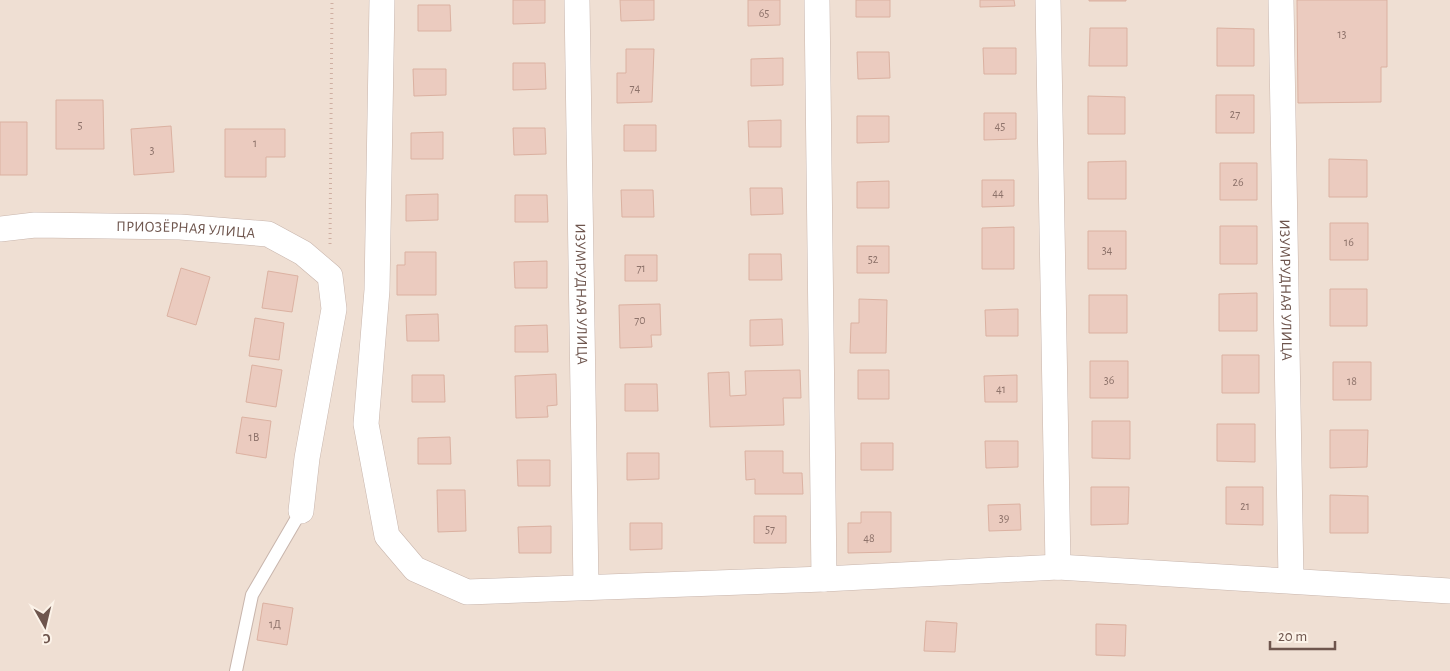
<svg xmlns="http://www.w3.org/2000/svg" width="1450" height="671" font-family="'Alegreya Sans',sans-serif">
<rect width="100%" height="100%" fill="#f9eee4"/>
<path fill="#efdfd3" d="M0 0H1450V671H0Z"/>
<path fill="#ebcbbf" stroke="#dbb1a1" d="M513 0H545V23L513 24Z
M620 0H654V20L621 21Z
M748 0H780V25L748 26Z
M856 0H890V17H856Z
M980 0H1014L1015 6 980 7Z
M1089 0H1126V1H1089Z
M1297 0H1387V67H1381V102L1298 103Z
M418 5H450L451 31H418Z
M1090 28H1127V66H1089Z
M1217 28 1254 29V66H1217Z
M983 48H1016V74H984Z
M626 49H654L652 102 617 103V73H626Z
M857 52H889L890 78 858 79Z
M783 58V85L751 86V59Z
M513 63H545L546 89 513 90Z
M413 69H446V95L414 96Z
M1216 95H1254V133H1216Z
M1088 96 1125 97V134H1088Z
M56 100H103L104 149H56Z
M984 113H1016V139L984 140Z
M857 116H889V142L857 143Z
M781 120V147H749L748 121Z
M0 122H27V175H0Z
M624 125H656V151H624Z
M171 126 174 172 134 175 131 129Z
M513 128H545L546 154 514 155Z
M225 129H285V157H266V177H225Z
M443 132V159H411V133Z
M1329 159 1367 160V197H1329Z
M1126 161V199H1088V162Z
M1220 163H1257V200H1220Z
M982 180H1014V206L982 207Z
M889 181V208H857V182Z
M750 188H782L783 214 751 215Z
M621 190H653L654 217H622Z
M438 194V220L406 221V195Z
M515 195H547L548 222H515Z
M1330 223H1368V260H1330Z
M1220 226H1257V264H1220Z
M1014 227V269H982V228Z
M1088 231H1126V269H1088Z
M857 246H889V273H857Z
M405 252H436V295H397V265H405Z
M749 254H781L782 280H749Z
M625 255H657V281H625Z
M547 261V288H515L514 262Z
M181 268 210 277 196 325 167 316Z
M268 271 298 276 292 312 262 308Z
M1330 289H1367V326H1330Z
M1257 293V331H1219V294Z
M1089 295H1127V333H1089Z
M859 299 887 300 886 353H850L851 323H859Z
M660 304 661 335H651L652 347 620 348 619 305Z
M1018 309V336H986L985 310Z
M438 314 439 341H407L406 315Z
M255 318 284 323 279 360 249 356Z
M782 319 783 345 750 346V320Z
M547 325 548 352H515V326Z
M1222 355H1259V393H1222Z
M1090 361H1128V398H1090Z
M1333 362H1371V400H1333Z
M252 365 282 370 276 407 246 402Z
M800 370 801 398H783L784 425 710 427 708 373 729 372 730 396 746 395 745 371Z
M858 370H889V399H858Z
M556 374 557 405 547 406 548 417 516 418 515 376Z
M412 375H444L445 402H412Z
M1017 375V402H985L984 376Z
M625 384H657L658 411H625Z
M242 417 271 421 266 458 236 453Z
M1092 421H1130V459L1092 458Z
M1217 424H1255V462L1217 461Z
M1330 430H1368L1367 467 1330 468Z
M450 437 451 464H418V438Z
M985 441H1018V467L986 468Z
M861 443H893V470H861Z
M745 451H783V473H802L803 494H755V479L746 480Z
M627 453H659V479L627 480Z
M517 460H550V486H518Z
M1091 487H1129L1128 524 1091 525Z
M1226 487H1263V525L1226 524Z
M437 490H465L466 531 438 532Z
M1330 495 1368 496V533H1330Z
M1020 504 1021 530 989 531 988 505Z
M861 512H891V552L848 553V523H861Z
M754 516H786V543H754Z
M630 523H662V549L630 550Z
M551 526V553H519L518 527Z
M263 603 293 608 287 645 257 640Z
M926 621 957 623 955 652 924 651Z
M1096 624 1126 625 1125 656 1096 655Z"/>
<g fill="none" stroke-linecap="round" stroke-linejoin="round">
<g stroke="#c8b5ac" stroke-width="14">
<path id="lane" d="M236 671 252 595 301 511"/>
</g>
<g stroke="#c8b5ac" stroke-width="26">
<g id="street">
<path d="M382 0 377 290 366 424 387 536 415 569 467 592 824 579 1058 567 1450 591"/>
<path id="s1" d="M577 0 586 587"/>
<path d="M817 0 824 579"/>
<path d="M1048 0 1058 567"/>
<path id="s2" d="M1281 0 1291 580"/>
<path id="s3" d="M0 229 35 225 180 227 268 234 303 253 330 276 334 309 307 458 301 511"/>
</g>
</g>
<path stroke="#cfafa2" stroke-width="3" stroke-dasharray="1 4" stroke-linecap="butt" d="M330 244 332 0"/>
<use href="#lane" stroke="#fff" stroke-width="12"/>
<use href="#street" stroke="#fff" stroke-width="25"/>
</g>
<g text-anchor="middle" dominant-baseline="central" stroke-width="4" stroke-linejoin="round" paint-order="stroke">
<g font-size="12" fill="#8d726a">
<text x="764" y="13">65</text>
<text x="1342" y="34">13</text>
<text x="635" y="88">74</text>
<text x="1235" y="114">27</text>
<text x="80" y="125">5</text>
<text x="1000" y="126">45</text>
<text x="255" y="143">1</text>
<text x="152" y="150">3</text>
<text x="1238" y="182">26</text>
<text x="998" y="193">44</text>
<text x="1349" y="242">16</text>
<text x="1107" y="250">34</text>
<text x="873" y="259">52</text>
<text x="641" y="268">71</text>
<text x="640" y="320">70</text>
<text x="1109" y="380">36</text>
<text x="1352" y="381">18</text>
<text x="1001" y="389">41</text>
<text x="254" y="437">1В</text>
<text x="1245" y="506">21</text>
<text x="1004" y="518">39</text>
<text x="770" y="529">57</text>
<text x="869" y="538">48</text>
<text x="275" y="624">1Д</text>
</g>
<g font-size="15" fill="#6e554d" stroke="#fcf3e9">
<text stroke="none"><textPath href="#s3" startOffset="186">ПРИОЗЁРНАЯ УЛИЦА</textPath></text>
<text stroke="none"><textPath href="#s2" startOffset="290">ИЗУМРУДНАЯ УЛИЦА</textPath></text>
<text stroke="none"><textPath href="#s1" startOffset="294">ИЗУМРУДНАЯ УЛИЦА</textPath></text>
</g>
</g>
<g transform="translate(45 626) rotate(172)" stroke="#fcf3e9" stroke-width="4" paint-order="stroke">
<path d="M0-4L9 19L0 12L-9 19Z" fill="#6e554d"/>
<text y="-8" font-size="14" font-weight="bold" text-anchor="middle" fill="#6e554d">С</text>
</g>
<path d="M1270 641v8h65v-8" fill="none" stroke="#6e554d" stroke-width="2.5"/>
<text x="1278" y="641" font-size="15" fill="#6e554d" stroke="#fcf3e9" stroke-width="4" paint-order="stroke">20 m</text>
</svg>
